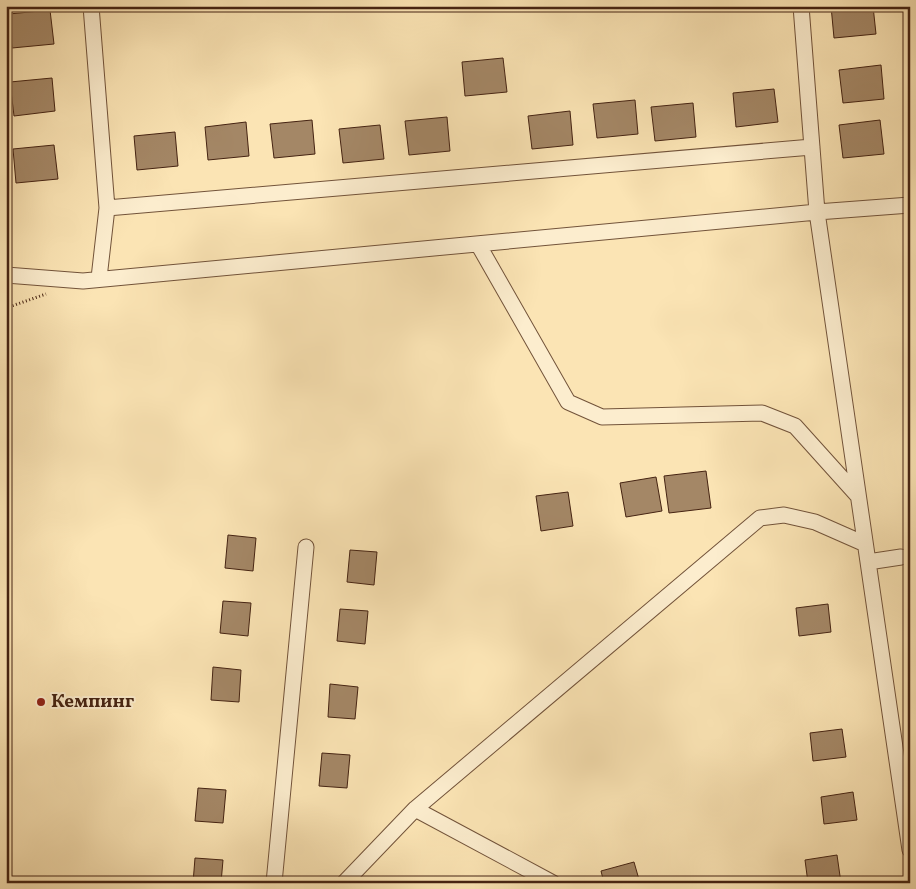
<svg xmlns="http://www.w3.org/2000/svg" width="916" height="889" font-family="Vollkorn,serif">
<rect width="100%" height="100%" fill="#fbe4b4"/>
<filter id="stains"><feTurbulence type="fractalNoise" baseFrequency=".004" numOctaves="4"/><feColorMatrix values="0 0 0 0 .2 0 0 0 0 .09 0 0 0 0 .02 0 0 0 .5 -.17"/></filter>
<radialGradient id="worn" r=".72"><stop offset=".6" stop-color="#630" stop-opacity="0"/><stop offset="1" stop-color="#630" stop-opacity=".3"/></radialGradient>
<path fill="#a48766" stroke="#452312" d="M831 6H873L876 34 834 38Z
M50 10 54 44 12 48 9 14Z
M503 58 507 92 465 96 462 62Z
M881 65 884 99 843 103 839 70Z
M52 78 55 111 14 116 10 82Z
M774 89 778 122 736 127 733 93Z
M635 100 638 134 597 138 593 104Z
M693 103 696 137 655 141 651 107Z
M570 111 573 145 532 149 528 116Z
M447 117 450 151 409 155 405 121Z
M312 120 315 154 274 158 270 124Z
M880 120 884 154 843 158 839 125Z
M246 122 249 156 208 160 205 127Z
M380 125 384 159 343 163 339 129Z
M175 132 178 166 137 170 134 136Z
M54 145 58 179 16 183 13 149Z
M706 471 711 508 669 513 664 476Z
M656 477 662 511 626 517 620 483Z
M568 492 573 526 541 531 536 496Z
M905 498H910V536Z
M228 535 256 538 253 571 225 568Z
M350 550 377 552 374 585 347 582Z
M223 601 251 603 248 636 220 633Z
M828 604 831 632 799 636 796 608Z
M340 609 368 611 365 644 337 641Z
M213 667 241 670 239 702 211 700Z
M330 684 358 687 355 719 328 717Z
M842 729 846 757 813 761 810 733Z
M322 753 350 755 347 788 319 786Z
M198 788 226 790 223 823 195 821Z
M853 792 857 820 824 824 821 797Z
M837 855 841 883H808L805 860Z
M195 858 223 860 221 883H193Z
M634 862 640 883H604L601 871Z"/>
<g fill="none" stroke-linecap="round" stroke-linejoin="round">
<g stroke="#72533a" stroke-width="17">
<path id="street" d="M91 6 107 208 99 278
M801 6 817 212 910 850
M107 208 812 147
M478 244 568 402 602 417 762 413 795 426 858 496
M6 275 83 281 817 212 910 205
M868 562 901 557
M415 809 553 883
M274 883 306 547
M344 883 415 809 760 518 784 515 815 522 865 544"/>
</g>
<path stroke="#452312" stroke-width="3" stroke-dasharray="1 2.5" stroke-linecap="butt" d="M6 308 46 294"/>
<use href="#street" stroke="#fcedce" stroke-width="15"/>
</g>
<circle fill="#8f2418" stroke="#fcedce" stroke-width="2" cx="41" cy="702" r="5"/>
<g text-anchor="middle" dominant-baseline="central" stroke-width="4" stroke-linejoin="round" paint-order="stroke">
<g font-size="19" font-weight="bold" fill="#452312" stroke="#fcedce" text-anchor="start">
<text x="51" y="702">Кемпинг</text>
</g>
</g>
<rect width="916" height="889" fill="none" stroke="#fbe4b4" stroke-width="25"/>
<rect x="8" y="8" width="901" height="874" fill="none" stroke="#452312" stroke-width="2.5"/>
<rect x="12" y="12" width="891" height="864" fill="none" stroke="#452312"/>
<rect width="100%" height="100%" filter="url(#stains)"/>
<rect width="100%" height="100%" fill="url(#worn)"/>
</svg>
